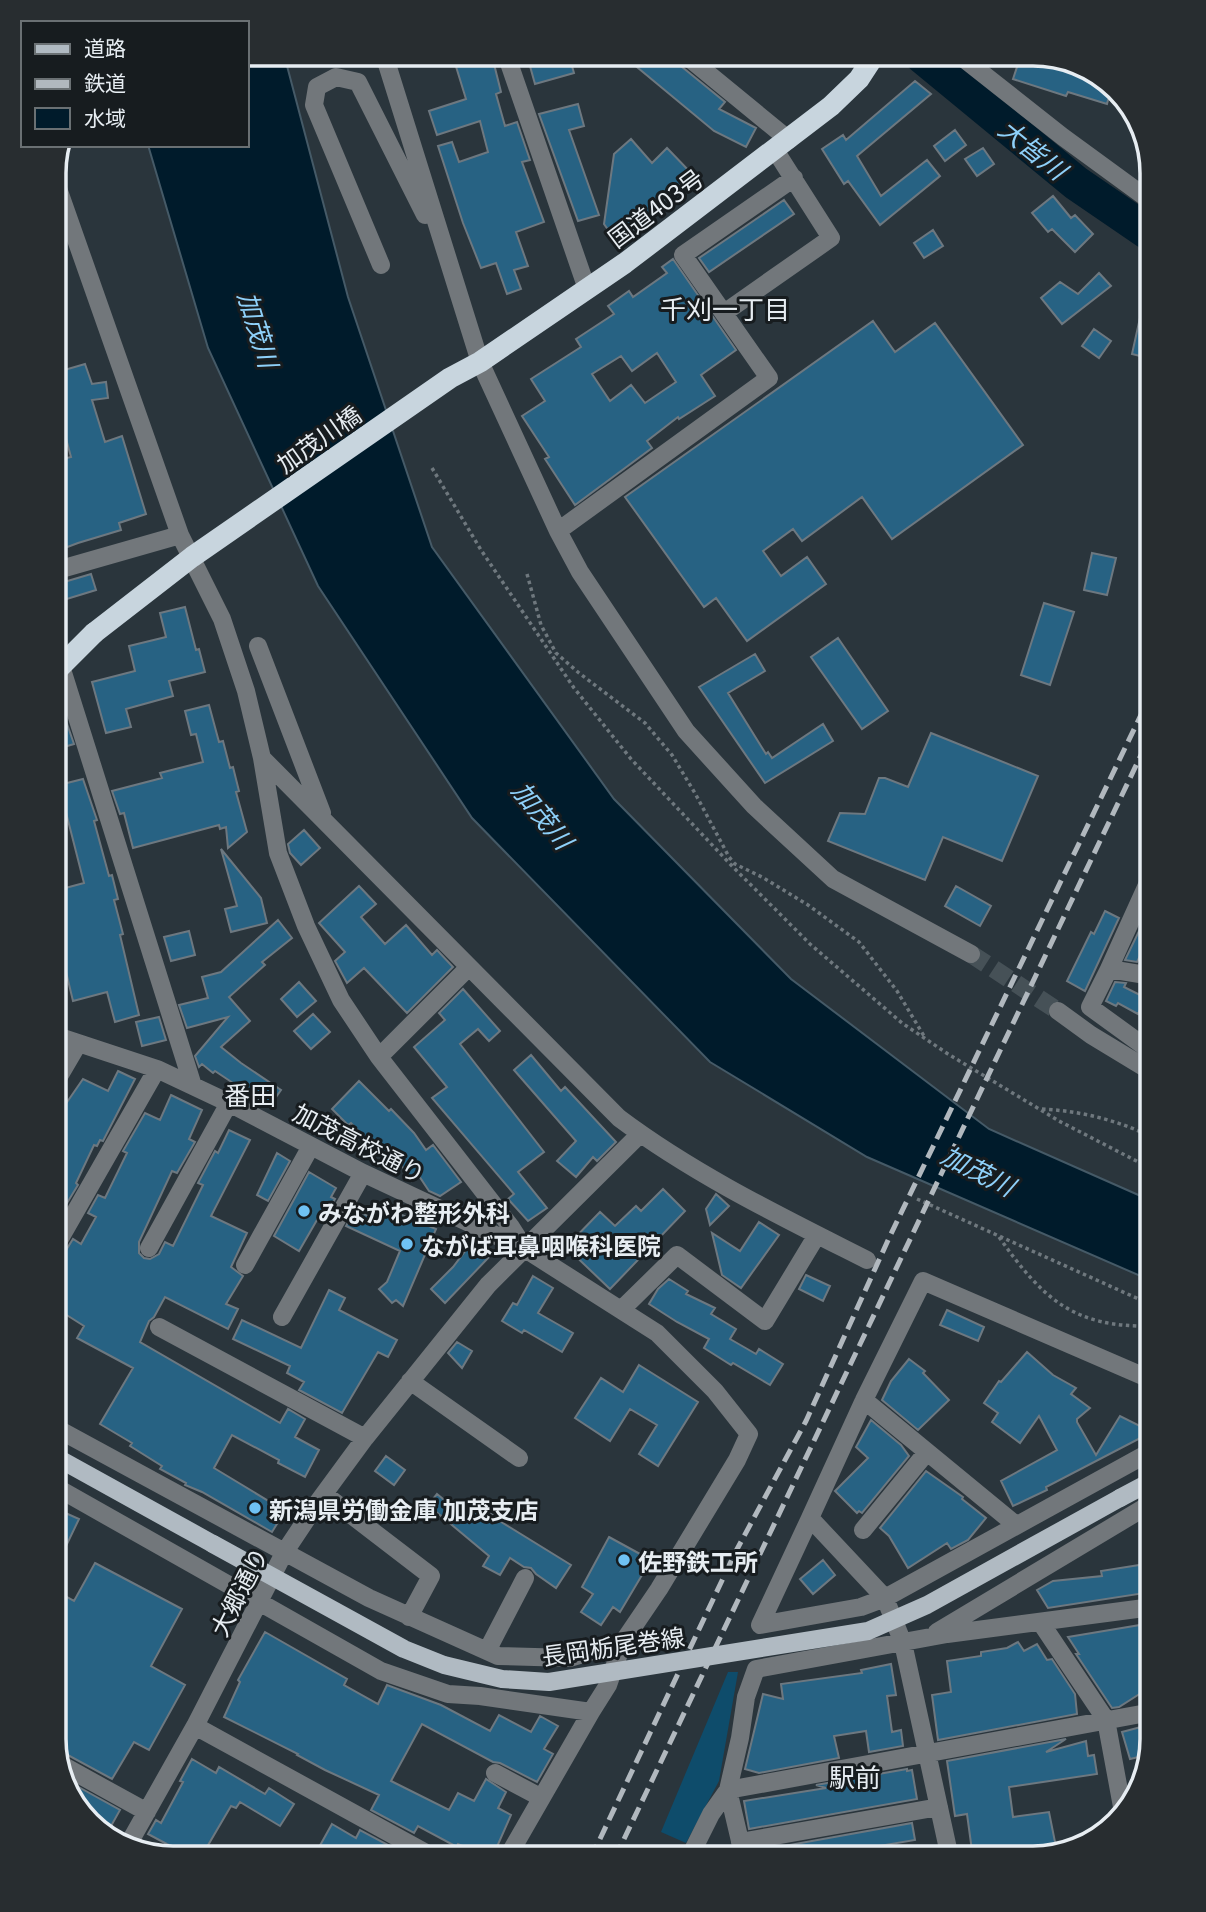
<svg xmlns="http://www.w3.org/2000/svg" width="1206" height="1912" font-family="Georgia,'Noto Sans JP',serif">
<rect width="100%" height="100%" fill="#2a353c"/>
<path fill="#0e4c6b" d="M728 1672H738L719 1781 686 1843 661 1832Z"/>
<path fill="#001b2b" stroke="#455a67" stroke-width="2" d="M247 62H286L348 297 432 547 614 799 791 979 989 1129 1152 1201V1281L867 1157 710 1062 472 818 318 586 208 348 148 145H247Z"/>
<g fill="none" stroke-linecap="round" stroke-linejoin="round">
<path stroke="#001b2b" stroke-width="35" d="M922 56 1076 183 1152 235"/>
</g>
<path fill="#276283" stroke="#6d7880" stroke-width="2" fill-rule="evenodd" d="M1021 55H1040L1098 74 1111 89 1107 104 1068 92 1066 96 1013 79Z
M626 58H671L725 102 719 109 756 128 746 147 714 131Z
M528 59H570L574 73 535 84Z
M454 60H493L501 92 496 94 505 126 517 122 530 160 522 162 544 222 516 232 528 266 514 270 521 289 507 294 496 263 481 268 463 223 438 146 452 142 459 162 488 152 480 121 437 135 429 111 466 99Z
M915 81 931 94 857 156 881 196 927 160 940 176 880 225 848 181 844 184 822 149 843 135 846 140Z
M578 104 584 126 569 130 599 215 578 221 539 114Z
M955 130 966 145 945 161 934 146Z
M631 139 652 163 667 148 692 174 657 207 661 211 617 242 604 224 614 154Z
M983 148 994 164 977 176 965 159Z
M1053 196 1071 218 1075 215 1093 234 1075 252 1052 229 1048 232 1032 213Z
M784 200 794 214 709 272 699 258Z
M933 230 943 246 924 258 914 243Z
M673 259 736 350 701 375 715 396 679 419 678 417 647 441 652 448 575 505 545 459 549 457 522 416 545 401 531 379 581 347 576 339 614 314 608 306 629 291 633 297 667 273 662 267ZM657 353 676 382 645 403 631 385 610 401 592 374 621 356 632 371Z
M1099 273 1111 286 1062 324 1041 298 1060 282 1078 294Z
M1145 295 1152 296V359L1132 354Z
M873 321 895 352 935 323 1023 445 892 539 862 497 802 541 793 529 763 551 781 576 807 557 826 584 747 641 716 598 704 607 625 497Z
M1094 329 1111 341 1099 358 1082 346Z
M85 364 92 384 106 382 108 398 92 400 105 442 122 436 146 514 119 523 121 530 78 543 54 552V461L71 457 58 409 54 410V373Z
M1092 553 1116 558 1107 595 1084 590Z
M91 574 96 590 57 602 54 585Z
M1044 603 1074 612 1050 685 1021 675Z
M185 607 196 650 199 649 205 672 169 681 173 696 126 709 131 727 106 733 92 682 135 671 129 646 166 637 160 613Z
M838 638 888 711 862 729 811 657Z
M755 654 765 671 728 693 766 754 768 752 772 758 823 724 833 741 765 783 699 687Z
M209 705 219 742 223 741 230 768 233 767 239 791 236 792 247 832 228 848 226 827 220 829 219 825 133 848 124 813 120 814 112 791 162 778 160 773 203 762 196 734 191 735 185 711Z
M66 721 74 744 54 750V724Z
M931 733 1038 776 1002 861 943 837 925 880 828 841 840 813 865 814 879 778H885L908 787Z
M83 779 97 820 94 821 109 876 112 875 118 899 114 900 123 934 120 935 139 1015 115 1022 107 992 73 1001 62 955 54 957V891L84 883 59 785Z
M304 830 320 848 301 865 290 853 288 844Z
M221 849 261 898 267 923 231 932 225 909 237 906Z
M359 886 376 904 361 917 385 944 406 925 432 955 437 950 453 967 407 1013 364 968 347 983 335 961 345 952 319 923Z
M956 886 991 906 980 926 945 906Z
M1105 911 1119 918 1085 991 1067 981 1091 932 1094 934Z
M278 920 292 938 262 962 265 965 229 997 250 1021 221 1047 241 1063 281 1090 269 1107 215 1071 213 1073 202 1064 199 1067 195 1056 228 1017 187 1028 179 1005 208 998 202 977 221 972Z
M1140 929 1151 934 1137 962 1125 960Z
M189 931 195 955 171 961 164 937Z
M299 982 316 1001 297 1017 281 999Z
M1115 982 1126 983 1124 987 1146 998 1138 1014 1118 1003 1116 1006 1106 1001Z
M463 989 500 1031 489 1041 478 1029 460 1044 544 1152 518 1172 547 1208 528 1221 508 1199 514 1194 432 1098 447 1087 414 1047 445 1020 439 1013Z
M313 1014 330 1032 311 1049 294 1031Z
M159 1017 166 1040 142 1046 136 1022Z
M531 1055 561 1091 565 1087 616 1142 597 1161 593 1157 576 1177 557 1161 576 1141 514 1070Z
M118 1071 135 1079 103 1141 100 1140 97 1146 94 1145 76 1183 78 1185 67 1203 54 1197V1121L83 1079 108 1091Z
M359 1081 389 1111 391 1109 414 1133 426 1150 433 1145 461 1182 440 1196 429 1191 419 1176 412 1181 400 1163 395 1167 381 1149 378 1152 351 1123 348 1125 332 1109Z
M171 1095 202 1110 189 1139 195 1142 177 1173 172 1171 139 1242V1253L144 1258 150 1259 159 1254 165 1242 173 1246 203 1185 198 1183 215 1151 218 1153 229 1130 250 1140 211 1216 247 1233 231 1267 243 1276 226 1304 238 1309 228 1329 165 1297 154 1317 149 1321 140 1342 280 1423 288 1409 305 1419 295 1437 319 1450 305 1477 278 1463 279 1460 232 1435 214 1468 285 1511 272 1532 202 1492 185 1485 186 1483 160 1469 162 1466 130 1446 132 1443 100 1424 133 1368 77 1338 84 1326 54 1307V1260L63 1255 73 1239 81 1244 96 1217 88 1213 98 1195 105 1198 127 1153 123 1151 145 1113 160 1120Z
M277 1153 290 1161 268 1201 257 1195Z
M309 1172 336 1188 331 1197 335 1199 326 1215 321 1213 299 1251 274 1236Z
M663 1189 685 1211 610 1289 566 1247 600 1212 615 1226 636 1206 641 1211Z
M716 1194 729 1206 710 1225 706 1209Z
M380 1206 436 1229 403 1306 396 1300 392 1303 379 1289 387 1282 400 1251 346 1226 355 1210 374 1219Z
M759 1222 779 1235 741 1288 722 1275 712 1233 740 1251Z
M469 1246 490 1256 445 1303 431 1289 453 1267Z
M806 1275 830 1286 823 1301 799 1289Z
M533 1276 553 1288 538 1313 573 1333 562 1352 524 1330 522 1333 502 1321 513 1303 517 1305Z
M669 1279 688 1291 686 1294 715 1308 711 1314 736 1329 730 1339 756 1354 759 1349 783 1364 770 1385 733 1363 731 1365 704 1348 709 1339 677 1322 649 1304 658 1289Z
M329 1290 345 1298 339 1310 397 1340 388 1357 378 1352 342 1413 299 1390 304 1382 287 1373 290 1366 233 1339 242 1320 301 1348Z
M947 1310 984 1327 978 1341 940 1325Z
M457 1342 472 1351 462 1368 448 1353Z
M1027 1352 1053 1375 1076 1388 1071 1394 1090 1408 1077 1419V1422L1096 1455 1120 1416 1152 1432 1046 1487 1047 1490 1013 1506 1001 1481 1057 1450 1039 1416 1020 1443 992 1422 998 1413 984 1403 999 1381 1001 1382Z
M909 1359 925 1371 923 1373 949 1400 918 1430 882 1400 891 1381Z
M639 1365 698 1402 658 1466 639 1454 657 1425 630 1409 610 1441 575 1418 601 1378 623 1392Z
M871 1420 901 1445 909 1456 862 1513 859 1511 857 1513 835 1491 868 1458 856 1447Z
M386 1456 405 1470 394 1485 375 1471Z
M926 1471 963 1497 962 1499 986 1518 968 1540 951 1549 947 1543 908 1568 889 1536 880 1528Z
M437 1494 469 1520 481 1505 498 1520 571 1565 556 1588 536 1574 531 1568 524 1567 510 1558 500 1575 483 1566 489 1556 428 1505Z
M61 1511 79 1519 54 1571V1525Z
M609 1537 651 1560 620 1612 613 1607 601 1625 581 1612 593 1594 582 1587Z
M823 1560 835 1575 813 1594 800 1579Z
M95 1563 182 1609 151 1666 185 1685 149 1750 134 1742 112 1779 66 1754 58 1753 54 1738V1590L74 1601Z
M1152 1563V1590L1145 1591V1593L1048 1608 1037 1590 1053 1581 1102 1576 1101 1571Z
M1152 1623V1686L1119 1707 1112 1708 1076 1654H1079L1068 1637Z
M265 1632 347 1679 344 1685 378 1704 387 1685 441 1705 490 1731 499 1715 531 1732 540 1716 558 1726 544 1749 553 1754 537 1782 500 1763 493 1762 422 1724 391 1781 449 1810 458 1793 474 1801 486 1779 506 1792 498 1808 511 1815 492 1858 458 1844 457 1847 418 1826 414 1833 371 1810 379 1795 325 1770 297 1755 298 1754 224 1717 240 1682 238 1680Z
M1018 1642 1024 1651 1037 1644 1047 1660 1052 1659 1075 1694 1077 1714 938 1740 932 1695 951 1692 947 1661 981 1656V1652L1007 1648Z
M891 1664 896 1695 887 1696 892 1732 901 1730 903 1746 869 1752 866 1731 834 1736 839 1758 759 1773 745 1769 763 1694 783 1699 781 1684 862 1673 861 1670Z
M1152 1724V1739L1147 1755 1130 1759 1122 1732Z
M1066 1739 1046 1752 1086 1741 1088 1756 1094 1755 1097 1774 1009 1787 1013 1817 1049 1812 1057 1852 1032 1858H973L967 1814 955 1816 947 1761Z
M192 1759 216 1773 219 1767 265 1794 269 1788 294 1804 280 1826 240 1802 236 1808 231 1806 207 1847 226 1858H193L148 1834 156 1820 161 1823 183 1782 180 1781Z
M907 1769V1771L912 1770 917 1799 749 1829 744 1801 826 1788 816 1785Z
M64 1779 120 1810 106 1835 67 1791Z
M912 1823 915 1840 867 1848V1852L827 1858H757L756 1851Z
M332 1824 356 1838 360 1830 403 1853 401 1858H313Z"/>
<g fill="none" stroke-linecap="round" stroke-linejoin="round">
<path stroke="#465157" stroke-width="18" stroke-dasharray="18 9" stroke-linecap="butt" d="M971 954 1058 1011"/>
<path stroke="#6f787e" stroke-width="3.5" stroke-dasharray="3.5 3.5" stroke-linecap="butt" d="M432 468 481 550 574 688 631 759 732 866 810 944 902 1023 948 1054 1059 1121 1152 1169
M527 574 541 625 556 653 579 673 645 723 672 755 696 795 729 857 735 864 762 877 808 905 859 942 897 991 924 1036
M1042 1109C1081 1111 1117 1120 1152 1137
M917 1199 1152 1305
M999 1237C1042 1298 1073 1328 1152 1326"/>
<path stroke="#72777b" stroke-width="18" d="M959 55 1063 137 1152 202
M689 58 789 140
M508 60 587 289
M386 61 480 362 558 531 580 572 686 731 754 806 833 879 971 954
M381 265 314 105 317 87 336 77 358 82 425 215
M724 313 831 238 775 150
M558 531 769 378 683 255 794 178
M54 571 180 535
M54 644 193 1086
M258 646 322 813
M262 758 619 1118C695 1175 782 1217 867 1260
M1109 969 1090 1007 1152 1052
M1152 976 1109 969 1152 874
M1058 1011 1091 1035 1152 1072
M54 1035 157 1069 229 1103 363 1173 525 1249
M379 1057 469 967
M54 1085 78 1044
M149 1248 229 1103
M54 1249 157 1069
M245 1265 311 1146
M621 1310 677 1255 765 1321 817 1235
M282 1317 363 1173
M159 1327 365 1438
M410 1381 519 1458
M864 1400 1016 1525
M54 1427 369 1598 498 1656 570 1658 623 1642
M54 1486 381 1671 448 1694 480 1696 591 1712 608 1685 623 1642 659 1589 737 1460 749 1434 715 1391 657 1333 525 1249 511 1227 379 1057 341 1000 306 926 278 853 262 758 246 691 222 619 180 535 54 177
M324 1494 431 1576 409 1617
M810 1518 760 1625 861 1607 885 1598 1152 1451
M863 1530 927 1452
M1041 1623 1106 1720 1123 1812
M937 1632 1152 1503
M487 1651 525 1578
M195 1726 435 1858
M60 1764 147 1812
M495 1773 540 1797
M728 1790 1152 1712
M728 1790 744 1858
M740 1842 939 1807
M128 1845 195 1726 284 1553 318 1502 365 1438 488 1285 640 1134
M507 1858 591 1712
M689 1858 711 1814 728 1790 740 1738 746 1697 756 1669 947 1634 1152 1607
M950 1858 903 1643 885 1598 810 1518 864 1400 923 1281 1152 1380"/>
<path stroke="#b0bac2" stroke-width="18" d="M54 1456 213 1544
M1120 1498 1152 1481"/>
<path stroke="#c8d5de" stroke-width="21" d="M94 633 192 557 450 378 480 362 625 263 831 106 859 79 874 56"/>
<path stroke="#b1b8be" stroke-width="5" stroke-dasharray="14 7" stroke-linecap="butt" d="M591 1858 735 1553 806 1421 889 1238 1152 692
M615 1858 1152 732"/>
<path stroke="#b0bac2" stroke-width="18" d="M213 1544 404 1649 444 1665 502 1679 549 1682 868 1631 927 1605 1120 1498"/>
<path stroke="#c8d5de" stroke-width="21" d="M54 673 94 633"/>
</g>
<g fill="#6fc2f4" stroke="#171c1f" stroke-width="2.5">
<circle cx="304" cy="1211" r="7"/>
<circle cx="407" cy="1244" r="7"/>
<circle cx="255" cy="1508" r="7"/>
<circle cx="624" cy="1560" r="7"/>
</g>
<g text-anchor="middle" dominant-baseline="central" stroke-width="6" stroke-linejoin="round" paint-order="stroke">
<g font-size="24" fill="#e7edf2" stroke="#171c1f">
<text transform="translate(655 207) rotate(-37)">国道403号</text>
<text transform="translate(318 438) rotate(-35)">加茂川橋</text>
<text transform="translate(360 1142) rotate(27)">加茂高校通り</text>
<text transform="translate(238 1591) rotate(-63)">大郷通り</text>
<text transform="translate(613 1645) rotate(-8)">長岡栃尾巻線</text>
</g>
<g font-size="24" font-weight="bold" fill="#e7edf2" stroke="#171c1f" text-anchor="start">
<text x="318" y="1211">みながわ整形外科</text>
<text x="421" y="1244">ながば耳鼻咽喉科医院</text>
<text x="269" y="1508">新潟県労働金庫 加茂支店</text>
<text x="638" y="1560">佐野鉄工所</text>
</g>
<g font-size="26" font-style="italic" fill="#8ed0f9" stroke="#171c1f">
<text transform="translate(1034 148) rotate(39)">大皆川</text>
<text transform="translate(260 329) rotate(73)">加茂川</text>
<text transform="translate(544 814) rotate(51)">加茂川</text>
<text transform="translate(979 1169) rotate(27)">加茂川</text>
</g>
<g font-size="26" fill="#e7edf2" stroke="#171c1f">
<text x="725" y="307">千刈一丁目</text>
<text x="250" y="1093">番田</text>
<text x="855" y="1775">駅前</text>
</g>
</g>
<path d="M0 0H1206V1912H0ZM173 66H1033A107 107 0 0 1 1140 173V1739A107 107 0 0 1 1033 1846H173A107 107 0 0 1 66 1739V173A107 107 0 0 1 173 66Z" fill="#282d30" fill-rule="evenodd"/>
<path fill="none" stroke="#e7edf2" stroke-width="3.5" d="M173 66H1033A107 107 0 0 1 1140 173V1739A107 107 0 0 1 1033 1846H173A107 107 0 0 1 66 1739V173A107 107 0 0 1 173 66Z"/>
<rect x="21" y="21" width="228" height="126" fill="#171c1f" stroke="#6a7073" stroke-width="2"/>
<rect x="35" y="44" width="35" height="10" fill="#b0bac2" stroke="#6a7073" stroke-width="2"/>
<text x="84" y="56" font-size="21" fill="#e7edf2">道路</text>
<rect x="35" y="79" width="35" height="10" fill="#b1b8be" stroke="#6a7073" stroke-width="2"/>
<text x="84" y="91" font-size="21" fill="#e7edf2">鉄道</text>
<rect x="35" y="108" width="35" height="21" fill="#001b2b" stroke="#6a7073" stroke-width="2"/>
<text x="84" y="126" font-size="21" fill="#e7edf2">水域</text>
</svg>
